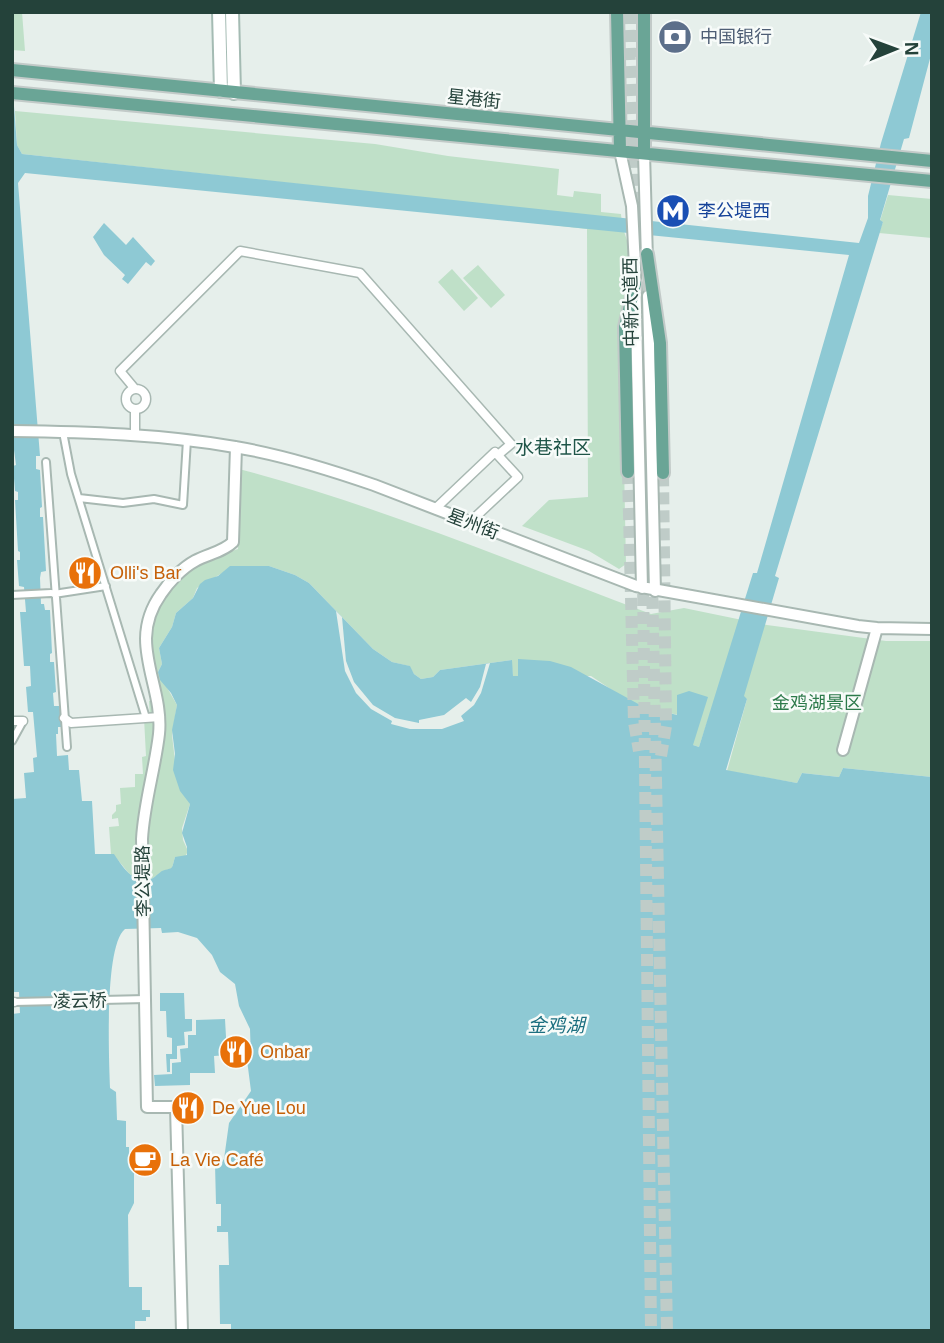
<svg xmlns="http://www.w3.org/2000/svg" width="944" height="1343" font-family="Helvetica,'Noto Sans SC',sans-serif">
<rect width="100%" height="100%" fill="#e6efeb"/>
<path fill="#bfe0c8" d="M12 12H22L25 51 12 50Z
M15 111 375 144 448 156 559 169 557 195 573 197 574 191 601 194V212L621 214C622 230 627 237 630 252 635 272 626 294 621 313L626 564 619 569 589 551 522 526 549 500 588 497 587 229 490 218V205L22 154 17 145Z
M888 195 932 199V238L879 233 883 222 880 221Z
M478 265 505 295 491 308 463 278Z
M452 269 478 298 464 311 438 282Z
M239 469C380 506 515 563 651 614L684 608 767 625 886 641H932V777L843 768 839 777 802 773 797 783 727 771 747 699 718 689 699 747 693 745 678 715 642 706 624 698 591 676H513L511 660 440 670 433 677 421 679 414 674 409 666 392 662 373 649 309 583 295 575 269 566H234L197 588 193 598 176 613 172 627 159 648 162 664 158 672 177 705 172 735 175 761 190 804 182 828 183 840 188 851 185 857H175L172 868 168 871C159 871 156 879 147 880 129 883 124 862 111 854L109 827 119 826 118 818 112 819V815L116 811V805L121 804 120 788 135 787V774H143L142 757 146 756 144 718 150 717 149 701 163 700C156 677 149 654 151 630 152 608 171 584 188 570 201 559 222 554 238 549Z"/>
<path fill="#8ec9d4" fill-rule="evenodd" d="M921 12H932V51L909 138 904 139 880 220 883 222 775 576 779 578 744 696 747 699 726 770 797 783 802 773 839 777 843 768 932 777V1331H231V1324H220L219 1265H229L228 1232H217V1226H221V1204H216L215 1164 221 1163 224 1159 229 1123 251 1091 247 1060 251 1059 250 1029 239 1006 235 984 220 972 212 955 197 938 178 932 162 933 161 928 125 929C104 946 109 1058 110 1088L116 1092 117 1120 126 1121V1147H129V1165H134V1203L128 1215 129 1287H142V1310H150V1317H146V1321H135V1331H12V1014L20 1013 19 992H12V799L26 798 24 773 34 772 33 758 37 757 33 712H28L26 687 31 686 30 666H24L20 612H26L24 587 19 586 17 560H20V552L18 551 15 500H18V492L15 491 13 466 16 465 12 435V81L17 145 22 154 859 243 868 218V196L881 143ZM25 173 849 255 757 573H753L699 747 693 745 708 697 689 691 677 695V715L642 706 571 667 550 661 518 659V676H513L512 660 440 670 433 677 421 679 414 674 410 666 392 662 373 649 309 583 295 575 269 566H230L218 576 205 580 200 584 193 598 176 613 172 627 159 648 162 664 158 672 160 680 171 693 177 705 172 730 175 754 173 770 180 791 190 804 182 833 187 847V855L175 857C171 871 174 867 162 871 160 872 155 877 153 878 136 888 122 866 114 854H95L92 801H82L79 770H69L68 755 57 756 56 734H58V727H62L61 706H54L53 693 56 692 54 662H50V654L52 653 50 610H45L44 604H41L40 578 41 572 46 571 43 517H40V508L42 507 40 470 36 469V456H40L18 183Z
M104 223 126 245 133 237 155 261 151 266 146 262 128 284 122 279 125 275 104 255 93 237Z
M160 993H184L185 1019H192V1031L184 1032 185 1045 177 1046V1059H170V1072H167L166 1054H172V1038L167 1037 166 1011H160Z
M225 1019 227 1055 214 1056 215 1073H190V1085L155 1086 154 1075 172 1074V1063L181 1062 180 1049 188 1048V1035H196V1020Z"/>
<path fill="#e6efeb" d="M336 611 342 617 346 661 354 682 373 705 395 718 419 723V720L444 715 466 698 471 702 480 687 486 664 490 663 481 693 474 705 461 716 464 721 442 729H410L391 724 392 721 371 709 356 693 345 671Z"/>
<g fill="none" stroke-linecap="round" stroke-linejoin="round">
<path stroke="#bfccc8" stroke-width="12" stroke-dasharray="12 6" stroke-linecap="butt" d="M628 12 635 208
M638 12V57
M644 264 645 309
M628 472 634 722 639 751
M643 576 651 1331
M652 579 667 1331
M661 756 666 726 663 473"/>
<g stroke="#a8b8b2" stroke-width="10">
<path id="pedestrian" d="M63 432 71 474 146 718
M46 462 67 747
M79 498 123 503 154 499 183 505 187 440
M54 594 106 586
M12 595 51 593
M12 741 23 721
M14 1002 146 999"/>
</g>
<g stroke="#a8b8b2" stroke-width="11">
<path id="minor" d="M135 389 120 371 240 251 360 273 511 444 498 455
M126 399a10 10 0 1 1 20 0a10 10 0 1 1-20 0Z
M135 409V435
M435 509 495 452 518 477 470 522
M64 718 71 723 160 717
M12 721H23
M12 1002H14"/>
</g>
<g stroke="#a8b8b2" stroke-width="14">
<path id="tertiary" d="M620 151 632 206 635 267 642 588
M644 153 647 259
M648 296 655 591
M12 431C87 432 161 434 235 447 283 455 328 469 374 485L636 586 858 626 877 628 932 629
M843 750 877 628
M182 1331 176 1107H147L142 839C144 803 155 769 159 734 164 684 126 643 161 594 169 582 182 568 195 561 208 554 223 552 233 542L236 447"/>
</g>
<g stroke="#a4bbb3" stroke-width="16">
<path id="secondary" d="M219 12 221 91
M232 12 234 93"/>
</g>
<g stroke="#c2cac8" stroke-width="16">
<path id="primary" d="M617 12 620 151
M644 12V153
M12 70 932 161
M12 93 932 181
M647 254 660 343 663 473
M628 472 625 327 635 284"/>
</g>
<use href="#pedestrian" stroke="#fff" stroke-width="6"/>
<use href="#minor" stroke="#fff" stroke-width="8"/>
<use href="#tertiary" stroke="#fff" stroke-width="10"/>
<use href="#secondary" stroke="#fff" stroke-width="12"/>
<use href="#primary" stroke="#6aa596" stroke-width="12"/>
</g>
<defs>
<g id="bank-disc" transform="scale(1.75)"><circle r="9.5" fill="#5c6f8a" stroke="#f7fbf9"/><path d="M-6-4H6V4H-6ZM0-2.3a2.3 2.3 0 1 0 0 4.6a2.3 2.3 0 1 0 0-4.6Z" fill="#fff"/></g>
<g id="metro-disc" transform="scale(1.75)"><circle r="9.5" fill="#1a4fb4" stroke="#f7fbf9"/><path d="M-5.5 5V-5H-3L0 0L3-5H5.5V5H3V-.5L0 4L-3-.5V5Z" fill="#fff"/></g>
<g id="restaurant-disc" transform="scale(1.75)"><circle r="9.5" fill="#e8710a" stroke="#f7fbf9"/><path d="M-5-6h1v4h1v-4h1v4h1v-4h1v5L-1.5 .5V6h-2V.5L-5-1ZM5-6V6H3V1.5H1.5Q1.5-4 5-6Z" fill="#fff"/></g>
<g id="cafe-disc" transform="scale(1.75)"><circle r="9.5" fill="#e8710a" stroke="#f7fbf9"/><path d="M-5.5-4.5H6V0H3Q3 3.5 0 3.5H-2.5Q-5.5 3.5-5.5 0ZM3-3.2v2h1.7v-2ZM-6 4.5H4V6H-6Z" fill="#fff"/></g>
</defs>
<g fill-rule="evenodd">
<use href="#bank-disc" x="675" y="37"/>
<use href="#metro-disc" x="673" y="211"/>
<use href="#restaurant-disc" x="85" y="573"/>
<use href="#restaurant-disc" x="236" y="1052"/>
<use href="#restaurant-disc" x="188" y="1108"/>
<use href="#cafe-disc" x="145" y="1160"/>
</g>
<g text-anchor="middle" dominant-baseline="central" stroke-width="5" stroke-linejoin="round" paint-order="stroke">
<g font-size="18" fill="#4e5e75" stroke="#f7fbf9" text-anchor="start">
<text x="700" y="37">中国银行</text>
</g>
<g font-size="18" fill="#24423a" stroke="#f7fbf9">
<text transform="translate(474 99) rotate(6)">星港街</text>
<text transform="translate(631 302) rotate(-91)">中新大道西</text>
<text transform="translate(473 524) rotate(21)">星州街</text>
<text transform="translate(143 881) rotate(-91)">李公堤路</text>
<text transform="translate(80 1001) rotate(-1)">凌云桥</text>
</g>
<g font-size="18" fill="#164399" stroke="#f7fbf9" text-anchor="start">
<text x="698" y="211">李公堤西</text>
</g>
<g font-size="18" fill="#c56008" stroke="#f7fbf9" text-anchor="start">
<text x="110" y="573">Olli's Bar</text>
<text x="260" y="1052">Onbar</text>
<text x="212" y="1108">De Yue Lou</text>
<text x="170" y="1160">La Vie Café</text>
</g>
<g font-size="18" fill="#2d7a4b" stroke="#f7fbf9">
<text x="817" y="703">金鸡湖景区</text>
</g>
<g font-size="19" fill="#1f5548" stroke="#f7fbf9">
<text x="553" y="447">水巷社区</text>
</g>
<g font-size="19" font-style="italic" fill="#1c6f80" stroke="#f7fbf9">
<text x="556" y="1025">金鸡湖</text>
</g>
</g>
<rect width="944" height="1343" fill="none" stroke="#24423a" stroke-width="28"/>
<g transform="translate(895 49) rotate(89)" stroke="#f7fbf9" stroke-width="5" paint-order="stroke">
<path d="M0-5L12 26L0 18L-12 26Z" fill="#24423a"/>
<text y="-10" font-size="19" font-weight="bold" text-anchor="middle" fill="#24423a">N</text>
</g>
</svg>
